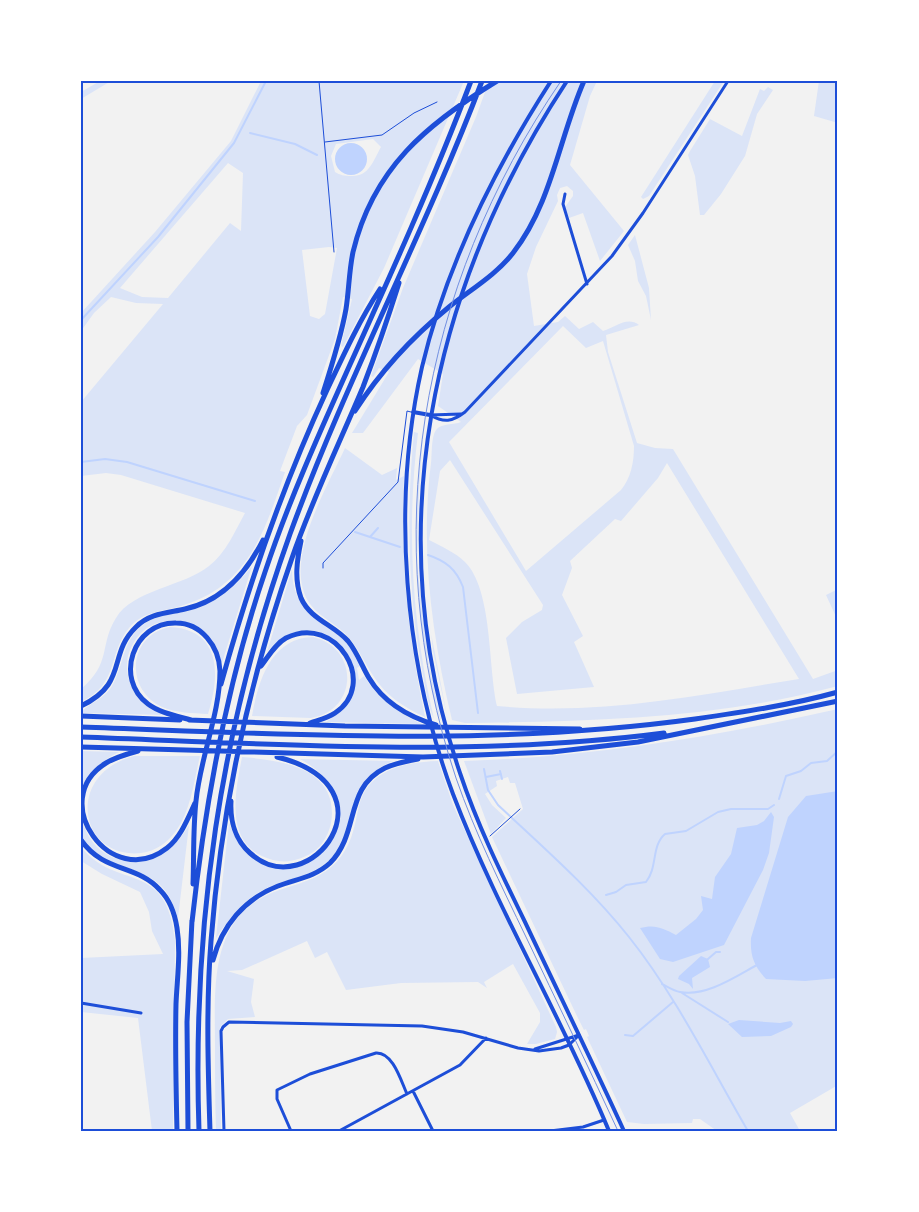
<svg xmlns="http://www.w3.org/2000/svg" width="919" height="1212" font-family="'Source Sans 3',sans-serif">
<rect width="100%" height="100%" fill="#f2f2f2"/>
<path fill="#dbe4f7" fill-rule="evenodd" d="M100 81H111L81 99V92Z
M261 81H464L384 268 343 347 341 346 352 299 343 297 335 339 307 415 297 426 280 471 285 472C265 530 249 585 184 605 164 612 144 610 129 628 107 655 120 683 81 702V689C112 663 99 645 116 618 132 590 185 586 209 566 226 553 235 531 245 513L121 475 106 473 81 476V402L163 304 136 303 111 297 94 313 81 331V313L155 232 231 141ZM373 139 381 147C373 161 369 177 351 176 344 176 340 175 335 172L331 156 336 144ZM228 163 243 173 241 231 230 223 168 298 142 297 120 288ZM329 247 337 248 325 314 319 319 310 316 302 250Z
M489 81H597L590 96 570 165 624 231 600 261 583 213 569 218 565 207 573 196V191L567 186 560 188 557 195 558 201 536 247 527 274 534 326 558 322 565 316 579 329 593 322 603 331C616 327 627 316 639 325L606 335 608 352 637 443 655 448 673 449 813 679 838 670V686C716 719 590 721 465 723L452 720C432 636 420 550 431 463 432 454 431 437 436 430 441 423 454 425 461 422L438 406 443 374 418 359 363 433H352L389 372 379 368 373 377 371 376 403 288 476 117ZM563 326 586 348 603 341 634 446C634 462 631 478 621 490L526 571 449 442ZM450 460 543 605 542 610 522 622 506 638 517 694 594 687 574 642 583 636 562 595 572 568 570 561 615 519 621 521 658 478 667 463 799 679C699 695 599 716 497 706 488 668 493 590 465 562 456 553 441 546 429 540L440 471Z
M715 81H724L649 196 643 199 641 197Z
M819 81H835L838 84V123L814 116Z
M768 87 773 90 757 114 745 156 721 194 704 215H700L695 176 688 155 690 151 710 119 742 136 760 89 764 91Z
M635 235 649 288 651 320 646 296 638 281 635 261 628 245Z
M414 432 418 433C406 530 412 624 434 719 428 707 426 689 423 675 408 595 406 513 414 432Z
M423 434 419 490 417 563 428 660 441 720C434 709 432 690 430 676 414 596 413 515 423 434Z
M345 448 382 475 397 468 396 480 404 476C400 560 408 635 425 717 403 707 385 695 372 674 365 663 359 650 350 639 339 625 320 618 310 604 281 563 327 488 345 448Z
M252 566 222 663C219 653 216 644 209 636 193 617 157 615 140 634 113 665 131 701 164 715L81 713C86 705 103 699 110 689 124 669 121 641 143 625 154 616 169 615 183 612 212 607 234 589 252 566Z
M424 566 431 633 448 721 433 651Z
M292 569C293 615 321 616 346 642 352 649 356 658 360 666L357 668 359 680 364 676C379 700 397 712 422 724L326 722C398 676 317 590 267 652Z
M838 589V621L826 595Z
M170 627C222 630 220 676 208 714 193 713 176 713 162 707 124 689 128 635 170 627Z
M313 637C360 648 358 711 311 718L252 716C258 681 271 638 313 637Z
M838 709V1085L790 1113 800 1131H717L700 1119H693L692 1123 644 1124 627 1122 587 1037 589 1036 586 1029 584 1030 576 1014 492 837 523 809 515 783H510L508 777 496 781 497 786 485 794 492 805 506 818 491 834 464 761C589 757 715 737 838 709Z
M81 751 119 752C99 762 86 774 81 796Z
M134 756H200C194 781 191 810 176 831 167 843 156 851 141 853 80 860 63 775 134 756Z
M242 757C277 760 332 766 332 813 332 827 326 841 316 850 304 859 288 864 273 860 223 847 235 794 242 757Z
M300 759 393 761C340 783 362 824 332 857 314 877 290 877 267 888 243 899 230 918 216 938L229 823C271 932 404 816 300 759Z
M438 761 453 805 556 1027 557 1032 555 1039 536 1044H527L540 1022V1013L513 964 484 982 487 988 478 982 401 983 346 990 327 952 315 958 307 941 242 970 227 971 254 979 251 1002 255 1017 228 1019 220 1027 221 1131H216C215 1102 215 1073 215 1044 215 992 209 926 263 897 290 883 323 883 342 855 353 840 355 823 359 806 368 769 406 762 438 761Z
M81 816C94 875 162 874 189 825L178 918C174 905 169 893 159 884 139 865 91 865 81 835 80 830 81 821 81 816Z
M81 847C117 892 167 858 175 941L173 1131H152L138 1018 81 1012V958L163 954 152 931 149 912 140 892 102 874 81 861Z"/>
<path fill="#bfd3fe" d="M335 159a16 16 0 1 1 32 0a16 16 0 1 1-32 0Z
M838 791V978L805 981 766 979C754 966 750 956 751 938L788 817 806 796Z
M771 812 774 817 769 853 763 870 724 945 673 962 660 959 640 928C655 924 663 928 676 935L696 919 703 910 701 896 712 899 715 877 731 854 737 828 757 825 764 821Z
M701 956 708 959 710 967 692 978 693 989 689 984 678 979 679 976Z
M739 1020 780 1023 791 1021 793 1024 791 1027 771 1036 742 1037 728 1024Z"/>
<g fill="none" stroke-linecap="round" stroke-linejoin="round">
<path stroke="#bfd3fe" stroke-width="2" d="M250 133 295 144 317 155
M81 320 158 237 234 143 266 81
M81 462 105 459 127 462 255 501
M355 532 400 547
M370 537 378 528
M428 555C446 561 456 569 463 587L478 713
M484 769 488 790 498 805C543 847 591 889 629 937 676 996 710 1066 748 1131
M500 771 502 779
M486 777 501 774
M779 799 786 776 801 771 811 763 827 761 838 751
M606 895 616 892 626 885 646 882C658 867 651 846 665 834L686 831 718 812 731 809H768L774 805
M708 959 716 952H720
M662 984C668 987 674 991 680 992 706 997 735 977 757 965
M682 993 728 1022
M625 1035 633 1036 673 1002"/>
<path stroke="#1d4ed8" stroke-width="1" d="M319 81 334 252
M325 142 382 135 414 113 437 102
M323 568V563L398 482 407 411 411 412
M490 836 520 809"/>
<path stroke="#1d4ed8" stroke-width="3" d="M565 194 563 204 587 284
M430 415C444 423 452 422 465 412L612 256 643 213 728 81
M430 415 461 414
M81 1003 141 1013
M535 1049 579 1035
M413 1091 433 1131
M224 1131 221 1031 223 1027 229 1022 422 1026 463 1032 518 1048 539 1051 561 1048 569 1045 579 1035
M291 1131 277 1099V1090L310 1074 376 1053C393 1052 401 1081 407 1094
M339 1131 460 1065 486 1038
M550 1131 583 1127 604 1120"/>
<path stroke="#1d4ed8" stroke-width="4" d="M551 81C495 168 446 266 422 367 391 504 404 663 453 794 497 910 562 1017 609 1131
M567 81C430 289 378 533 460 773 477 824 501 873 525 922 558 992 592 1061 624 1131
M413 412 430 415"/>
<path stroke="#1d4ed8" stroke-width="5" d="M323 393C332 365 341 337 346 309 349 290 349 271 353 252 373 168 427 124 497 81
M355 411C381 370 411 338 449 307 470 290 496 275 513 253 552 203 559 138 584 81
M301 541C297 560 294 579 301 598 310 619 334 625 348 641 357 652 362 666 369 678 384 703 409 717 436 725
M261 666C268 657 275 644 286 638 336 613 379 684 335 713 328 718 319 720 310 723
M221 684C249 583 283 485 327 390 343 356 359 321 380 289
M81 706C129 683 107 655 136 627 150 613 168 613 185 609 222 601 247 572 263 540
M81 716 180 720
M189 720 345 726 580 729
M191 720C177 716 160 713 148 704 114 679 133 622 176 623 201 623 219 646 220 671 220 714 200 758 196 801 193 828 194 856 193 884
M81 727C286 734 491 747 695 719 743 712 791 705 838 692
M81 737C275 744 472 758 664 733
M81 747 423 757 552 752 638 742 838 701
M138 751C127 754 116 757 106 763 46 800 111 892 167 848 181 837 188 818 195 803
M231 801C230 820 235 840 250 853 310 907 399 787 277 757
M81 840C104 873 137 864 160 890 170 900 175 915 177 928 181 953 177 979 176 1004 175 1047 176 1089 177 1131
M192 922C205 803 226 686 265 572 288 503 318 436 348 369 391 274 434 179 471 81
M213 960C222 926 244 899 278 886 296 879 315 877 330 863 360 833 344 788 385 768 396 763 407 761 418 759
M188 1131 187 1022 192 920
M199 1131C192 924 220 729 290 534 346 380 424 234 482 81
M210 1131C208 1068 206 1004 211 941 221 811 249 681 292 558 312 500 339 444 363 387 376 353 388 318 399 283"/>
<path stroke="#7290e2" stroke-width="1" d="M561 81C419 288 376 539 456 778 475 833 501 885 526 937 557 1002 588 1066 618 1131"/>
</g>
<rect width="919" height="1212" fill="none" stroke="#ffffff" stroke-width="165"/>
<rect x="82" y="82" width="754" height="1048" fill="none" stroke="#1d4ed8" stroke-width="2"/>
</svg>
